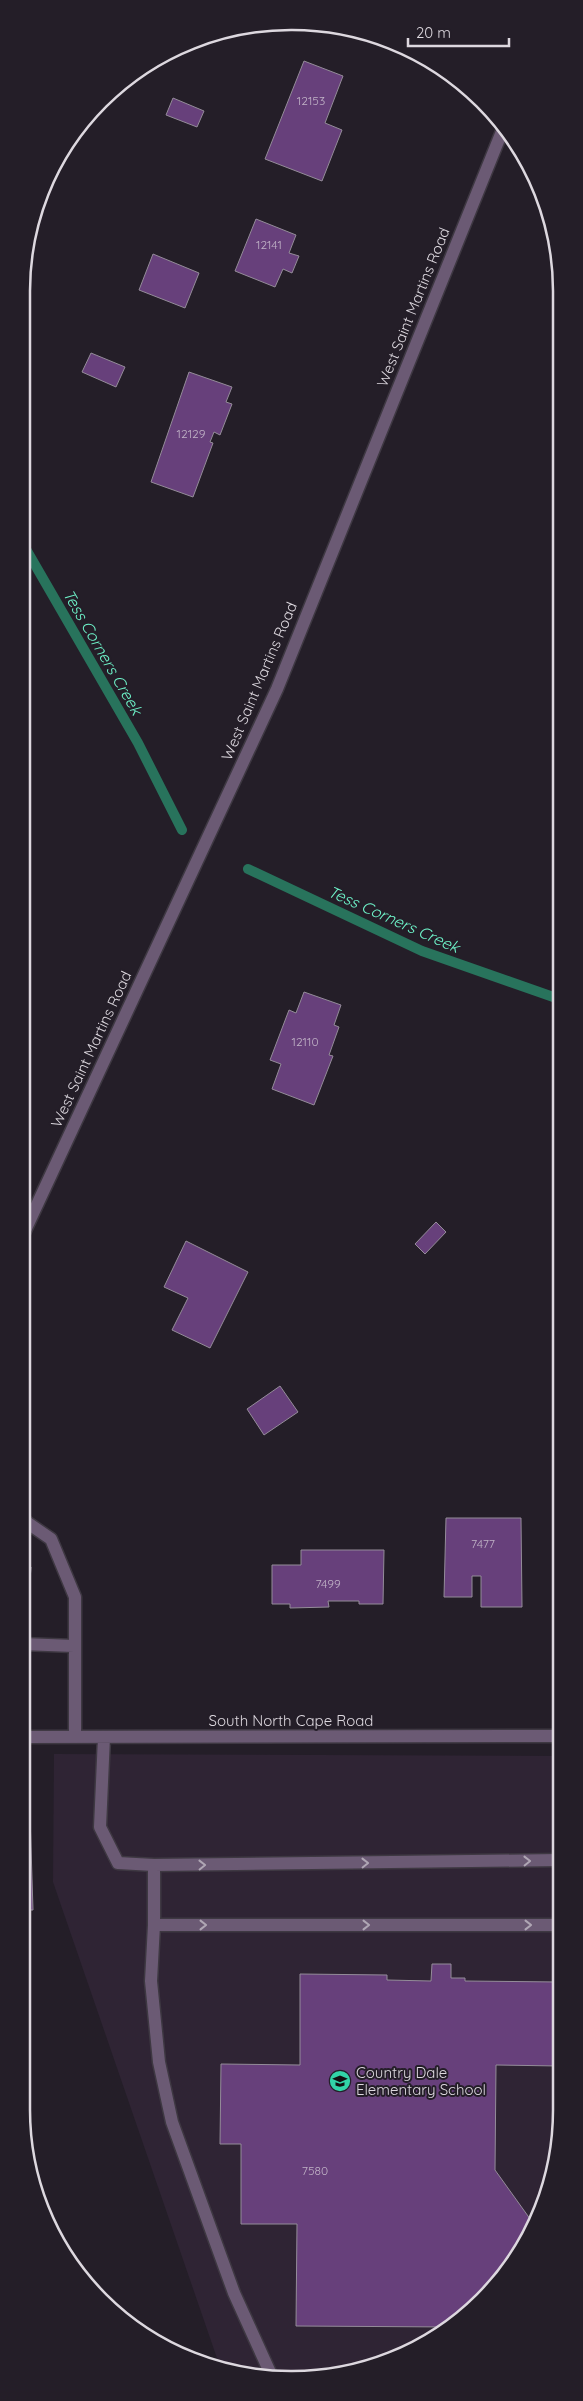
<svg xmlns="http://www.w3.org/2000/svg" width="583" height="2401" font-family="Quicksand,sans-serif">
<rect width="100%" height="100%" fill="#241e28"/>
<path fill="#2f2434" d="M54 1754 559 1756V2145L526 2244 456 2324 378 2365 274 2379 219 2364 53 1882Z"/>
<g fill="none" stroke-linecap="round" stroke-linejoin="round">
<path stroke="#28735c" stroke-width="10" d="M23 544 138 743 182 830
M248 869 422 951 559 999"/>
</g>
<path fill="#67407b" stroke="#948c99" d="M304 61 343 76 325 123 342 130 322 181 265 159Z
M173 98 204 111 197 127 166 115Z
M256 219 296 235 289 253 299 256 292 273 283 269 275 287 235 271Z
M153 254 199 273 185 308 139 290Z
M91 353 125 367 116 387 82 372Z
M189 372 232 387 226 402 232 404 220 435 214 432 210 442 213 443 193 497 151 482Z
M304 992 341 1005 334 1025 339 1027 329 1055 333 1056 314 1105 272 1089 281 1064 270 1060 289 1010 296 1013Z
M436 1222 446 1232 425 1254 415 1244Z
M186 1241 248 1272 210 1348 172 1330 188 1298 164 1287Z
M280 1386 298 1412 264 1435 247 1409Z
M446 1518H521L522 1607H481V1576H472V1597H444Z
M301 1550H384L383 1604H359V1601H328L329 1607 290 1608V1604H272V1565H301Z
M22 1567H31L28 1607H22Z
M22 1784H29L33 1910H22Z
M432 1964H451V1978H465V1981L559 1982V2066L496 2065 495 2170 533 2223 526 2244 456 2324 450 2327 296 2326 297 2224H241V2144H220L221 2064 300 2065V1974L387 1975V1980L431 1981Z"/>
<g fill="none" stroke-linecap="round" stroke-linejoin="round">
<g stroke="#3e3842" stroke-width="15">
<path id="minor" d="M22 1237 277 689 503 129
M22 1519 51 1539 75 1597V1737
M22 1644 74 1646
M22 1737 559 1736
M104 1737 100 1827 118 1863 154 1865 559 1860
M154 1865V1925L151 1981 159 2062 172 2122 234 2293 273 2379
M154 1925H559"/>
</g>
<use href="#minor" stroke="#6b5a74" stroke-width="12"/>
</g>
<defs><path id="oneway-chevron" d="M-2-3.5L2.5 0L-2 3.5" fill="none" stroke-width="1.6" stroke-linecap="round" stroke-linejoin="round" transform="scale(1.25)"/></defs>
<g stroke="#afa6b4">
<use href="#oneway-chevron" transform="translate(527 1861) rotate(-1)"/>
<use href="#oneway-chevron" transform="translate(365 1863) rotate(-1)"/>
<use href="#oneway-chevron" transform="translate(202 1865) rotate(-1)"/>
<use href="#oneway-chevron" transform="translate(203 1925)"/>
<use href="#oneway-chevron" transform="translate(366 1925)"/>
<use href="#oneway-chevron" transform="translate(528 1925)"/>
</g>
<defs>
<g id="school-disc" transform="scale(1.125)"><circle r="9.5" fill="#32d4a8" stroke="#241e28"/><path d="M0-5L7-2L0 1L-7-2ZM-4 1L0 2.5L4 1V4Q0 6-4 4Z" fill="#111"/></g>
</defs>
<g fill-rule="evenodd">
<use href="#school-disc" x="340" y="2081"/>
</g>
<g text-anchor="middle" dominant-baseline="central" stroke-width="4" stroke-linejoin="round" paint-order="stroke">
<g font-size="12" fill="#c0b2c6">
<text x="311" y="100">12153</text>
<text x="269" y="244">12141</text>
<text x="191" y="433">12129</text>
<text x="305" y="1041">12110</text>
<text x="483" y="1543">7477</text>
<text x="328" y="1583">7499</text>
<text x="315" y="2170">7580</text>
</g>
<g font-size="15" fill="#ddd8df" stroke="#241e28">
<text transform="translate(413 307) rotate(-68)">West Saint Martins Road</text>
<text transform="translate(259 681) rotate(-67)">West Saint Martins Road</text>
<text transform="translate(91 1049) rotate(-65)">West Saint Martins Road</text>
<text x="291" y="1720">South North Cape Road</text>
</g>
<g font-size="15" fill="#ddd8df" stroke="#241e28" text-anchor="start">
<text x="356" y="2072">Country Dale<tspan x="356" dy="17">Elementary School</tspan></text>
</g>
<g font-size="16" font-style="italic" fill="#6ef3c9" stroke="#241e28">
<text transform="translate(103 652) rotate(60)">Tess Corners Creek</text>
<text transform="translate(394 919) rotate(24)">Tess Corners Creek</text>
</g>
</g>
<path d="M0 0H583V2401H0ZM291 30H292A261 261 0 0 1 553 291V2110A261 261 0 0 1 292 2371H291A261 261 0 0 1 30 2110V291A261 261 0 0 1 291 30Z" fill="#241e28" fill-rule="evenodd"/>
<path fill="none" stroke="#ddd8df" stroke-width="2.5" d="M291 30H292A261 261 0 0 1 553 291V2110A261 261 0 0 1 292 2371H291A261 261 0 0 1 30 2110V291A261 261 0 0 1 291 30Z"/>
<path d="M408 38v8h101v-8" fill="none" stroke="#ddd8df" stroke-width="2.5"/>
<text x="416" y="38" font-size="15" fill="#ddd8df" stroke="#241e28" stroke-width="4" paint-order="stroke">20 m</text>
</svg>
